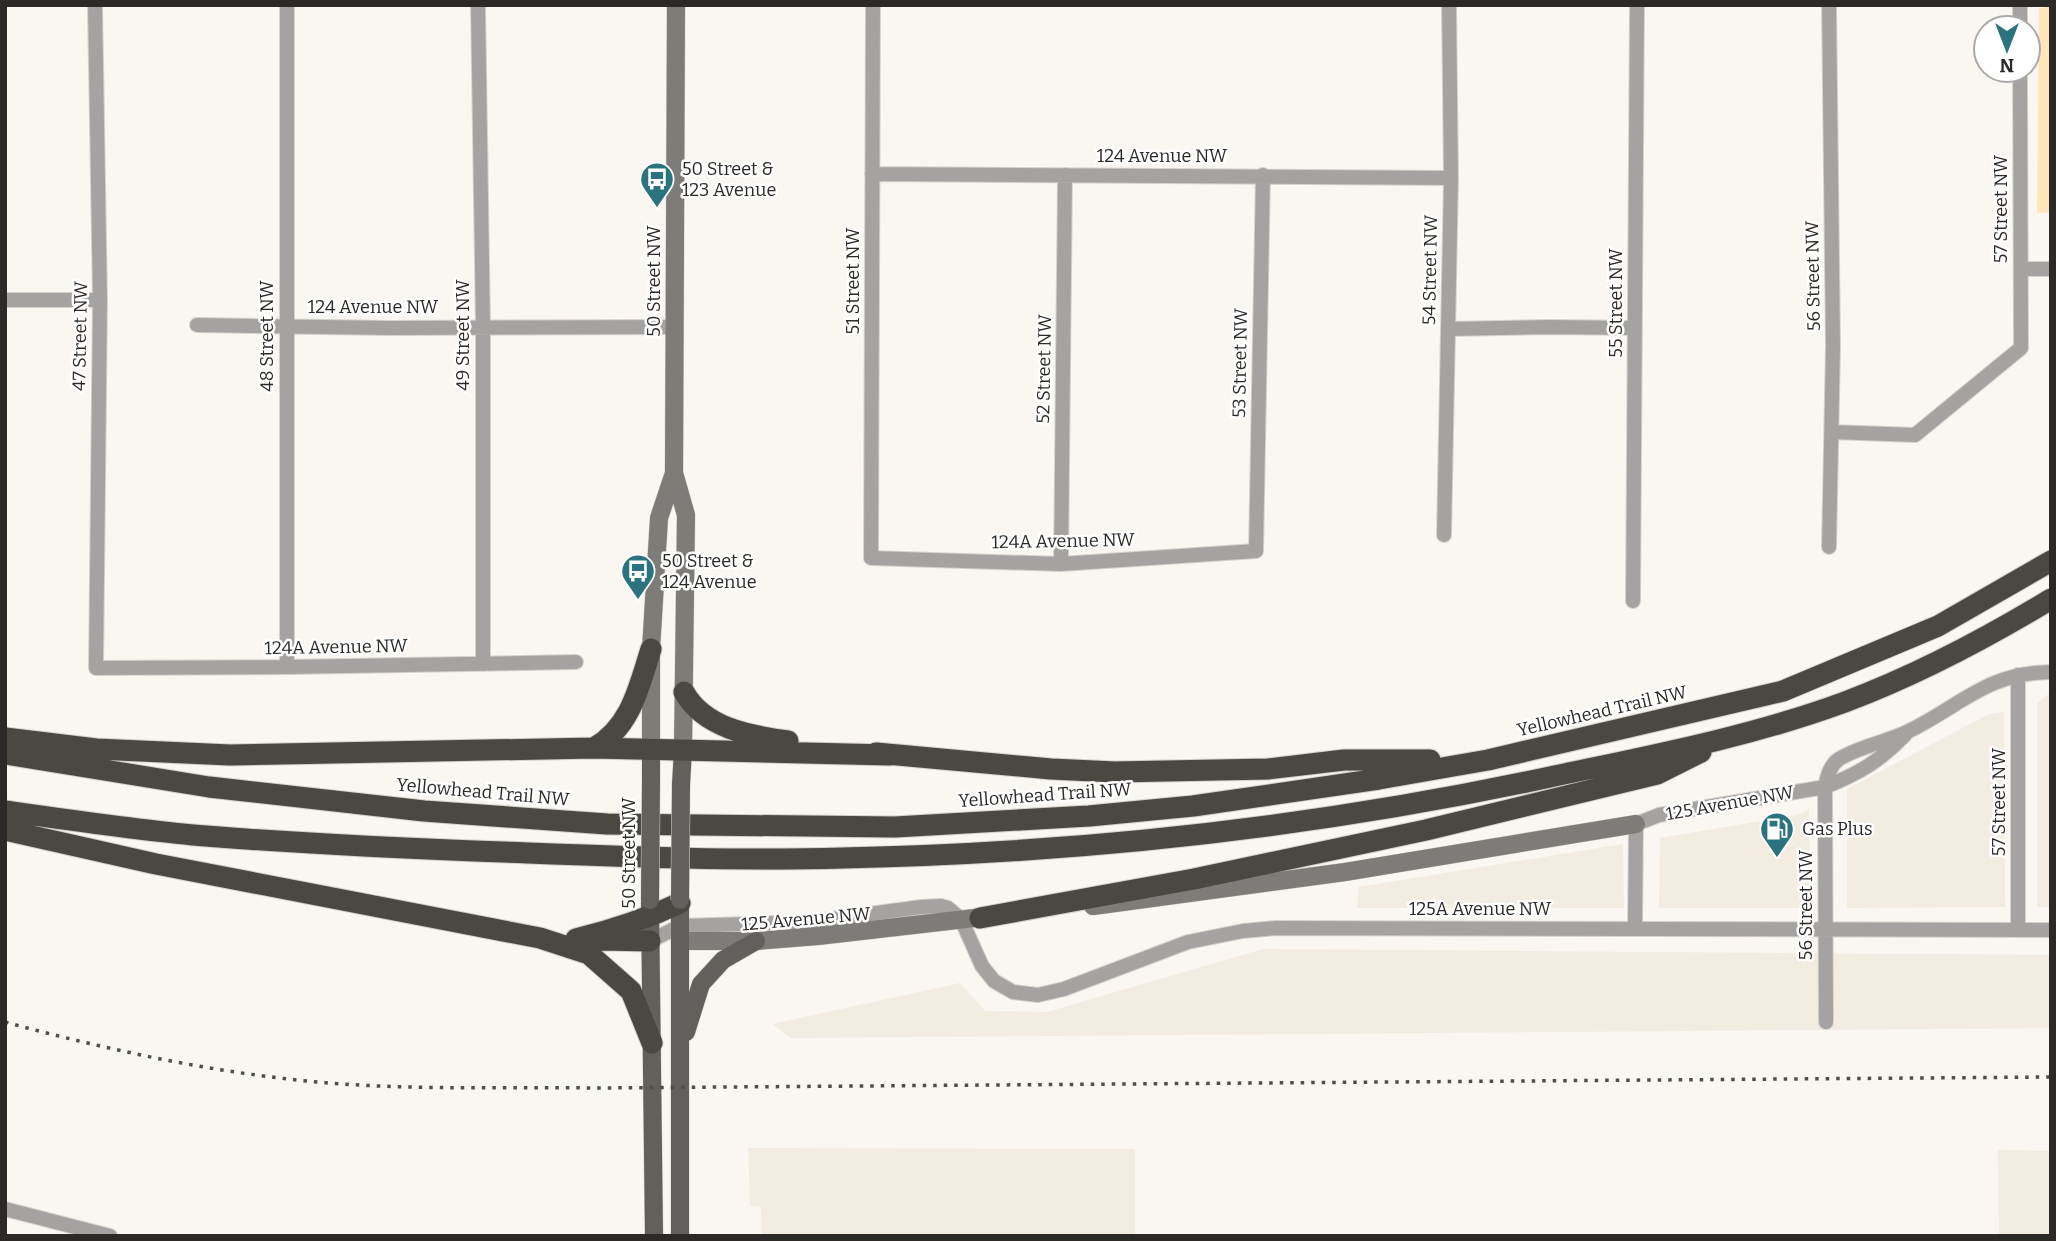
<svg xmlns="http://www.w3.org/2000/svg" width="2056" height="1241" font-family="Bitter,serif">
<rect width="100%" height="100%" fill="#faf6f1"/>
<path fill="#f3ece0" d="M2051 692V907H2037V703Z
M2004 712 2005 907 1847 908V789L1989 714Z
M1809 809 1811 908H1659L1660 838 1797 815Z
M1623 844 1624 908H1357L1359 887Z
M1263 949 2051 955V1028L790 1038 773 1024 960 983 985 1011 1047 1012Z
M748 1148 1135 1149V1236H762L761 1207 750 1206Z
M1998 1150 2051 1151V1236H1999Z"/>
<path fill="#fee5ba" d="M2051 5V208L2047 213H2037L2039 9Z"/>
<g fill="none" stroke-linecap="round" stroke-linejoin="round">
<g stroke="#d5d1cd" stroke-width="16">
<path id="street" d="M95 5 100 300 96 668 287 667 576 662
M287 5V667
M478 5 483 327V664
M873 5 871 558 1061 564 1256 551 1263 175
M1829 5 1833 346 1829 547
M2020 5V28
M872 174 1451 178
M2021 269H2051
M5 300H100
M197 325 391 328 676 327
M1449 329 1549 327 1635 328
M1832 432 1915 435 2021 348 2020 70
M1444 535 1451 178 1449 5
M1061 564 1065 175
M1633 601 1637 5
M2018 675V930
M1635 928 1636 824 1659 815 1825 787C1858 774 1880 761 1905 735
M650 941 680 926 810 922 921 907 941 906 948 908 961 919 982 966 994 981 1013 992 1038 995 1064 989 1188 942 1243 931 1276 928 2051 930
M1826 1022 1825 787C1827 777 1830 765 1839 759 1860 746 1887 742 1909 731 1962 705 1986 673 2051 672
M5 1209 110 1236"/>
</g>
<g stroke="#d5d1cd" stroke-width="19">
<path id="secondary" d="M676 5 674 473 686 515 683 749
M651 748V649L659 518 674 473
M1093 906 1345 872 1636 824
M680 941H756L818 936 992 916"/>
</g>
<g stroke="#d5d1cd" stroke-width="19">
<path id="primary" d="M651 782V748
M681 785 683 749
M650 903 654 1236
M686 1032 701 984 723 960 756 941
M680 1236V900"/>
</g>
<g stroke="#d5d1cd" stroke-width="23">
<path id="highway" d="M684 692C704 728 750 736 788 741
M5 738 96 749 230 755 594 748 890 755
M594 748C631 727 639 687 651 649
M876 753 1051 769 1115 772 1268 769 1344 760H1430
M5 754 209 787 424 811 607 824 895 827 1089 816 1193 806 1379 779 1488 760 1783 691 1938 626 2051 561
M5 811C68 820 130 829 193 835 304 844 416 849 528 853 632 857 738 861 843 858 1080 853 1318 827 1550 777 1649 756 1750 737 1845 702 1917 675 1985 639 2051 599
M5 830 156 864 540 938 589 954 631 991 652 1043
M980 918 1194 879 1426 830 1657 774 1701 752
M576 939C613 930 646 919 680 903
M601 940 650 941"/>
</g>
<use href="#street" stroke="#a5a3a1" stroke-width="14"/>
<use href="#secondary" stroke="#7d7c78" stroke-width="18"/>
<use href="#primary" stroke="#625f5c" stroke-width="18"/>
<use href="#highway" stroke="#4a4843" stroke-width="21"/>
<path stroke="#4f4e4b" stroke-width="3.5" stroke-dasharray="3.5 7" stroke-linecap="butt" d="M5 1022C112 1051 219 1074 329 1083 418 1090 507 1087 595 1088L2051 1077"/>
<g stroke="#d5d1cd" stroke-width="19" stroke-linecap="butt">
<path id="primary-bridge" d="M650 900 651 782
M680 900 681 785"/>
</g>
<use href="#primary-bridge" stroke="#625f5c" stroke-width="18"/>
</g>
<defs>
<g id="bus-pin" transform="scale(1.75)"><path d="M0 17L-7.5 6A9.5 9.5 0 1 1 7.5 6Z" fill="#2b737e" stroke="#fff"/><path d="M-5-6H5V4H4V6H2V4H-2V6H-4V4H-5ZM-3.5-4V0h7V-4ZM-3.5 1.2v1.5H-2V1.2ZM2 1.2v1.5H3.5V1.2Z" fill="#fff"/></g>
<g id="fuel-pin" transform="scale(1.75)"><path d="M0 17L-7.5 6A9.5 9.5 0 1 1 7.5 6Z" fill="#2b737e" stroke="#fff"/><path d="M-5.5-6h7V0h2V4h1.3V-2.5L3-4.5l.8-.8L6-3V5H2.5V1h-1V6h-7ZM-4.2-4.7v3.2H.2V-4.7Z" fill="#fff"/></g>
</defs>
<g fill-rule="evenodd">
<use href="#bus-pin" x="657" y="179"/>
<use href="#bus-pin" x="638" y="571"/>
<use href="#fuel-pin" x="1777" y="829"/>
</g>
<g text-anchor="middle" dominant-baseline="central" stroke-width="5" stroke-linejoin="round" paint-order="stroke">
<g font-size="18" fill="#2b2a28" stroke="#fff">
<text x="1162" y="156">124 Avenue NW</text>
<text transform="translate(2001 209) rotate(-90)">57 Street NW</text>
<text transform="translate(1430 270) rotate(-89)">54 Street NW</text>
<text transform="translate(1813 276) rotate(-91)">56 Street NW</text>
<text transform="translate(654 281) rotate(-90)">50 Street NW</text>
<text transform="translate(853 281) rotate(-90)">51 Street NW</text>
<text transform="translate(1616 303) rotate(-90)">55 Street NW</text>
<text x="373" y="307">124 Avenue NW</text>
<text transform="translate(463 335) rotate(-90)">49 Street NW</text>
<text transform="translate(80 336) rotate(-89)">47 Street NW</text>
<text transform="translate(267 336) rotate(-90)">48 Street NW</text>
<text transform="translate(1240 363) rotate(-89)">53 Street NW</text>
<text transform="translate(1044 369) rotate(-89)">52 Street NW</text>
<text transform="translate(1063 541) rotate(-1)">124A Avenue NW</text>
<text transform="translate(336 647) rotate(-1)">124A Avenue NW</text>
<text transform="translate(1602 711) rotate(-13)">Yellowhead Trail NW</text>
<text transform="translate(483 792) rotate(5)">Yellowhead Trail NW</text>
<text transform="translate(1045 795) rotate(-4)">Yellowhead Trail NW</text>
<text transform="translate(1999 802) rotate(-90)">57 Street NW</text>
<text transform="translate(1730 803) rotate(-10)">125 Avenue NW</text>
<text transform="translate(629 853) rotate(-90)">50 Street NW</text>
<text transform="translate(1806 905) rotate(-90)">56 Street NW</text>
<text x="1480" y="909">125A Avenue NW</text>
<text transform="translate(806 919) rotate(-5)">125 Avenue NW</text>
</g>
<g font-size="18" fill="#2b2a28" stroke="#fff" text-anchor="start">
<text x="682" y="169">50 Street &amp;<tspan x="682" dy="21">123 Avenue</tspan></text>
<text x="662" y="561">50 Street &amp;<tspan x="662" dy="21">124 Avenue</tspan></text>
<text x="1802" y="829">Gas Plus</text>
</g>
</g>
<rect width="2056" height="1241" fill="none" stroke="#2b2a28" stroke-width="14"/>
<g transform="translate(2007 49) rotate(180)"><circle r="33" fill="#ffffff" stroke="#aaaaa9" stroke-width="2"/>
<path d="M0-5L12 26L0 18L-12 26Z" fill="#2b737e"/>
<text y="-10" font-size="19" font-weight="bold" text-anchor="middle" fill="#2b2a28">N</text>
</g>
</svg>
